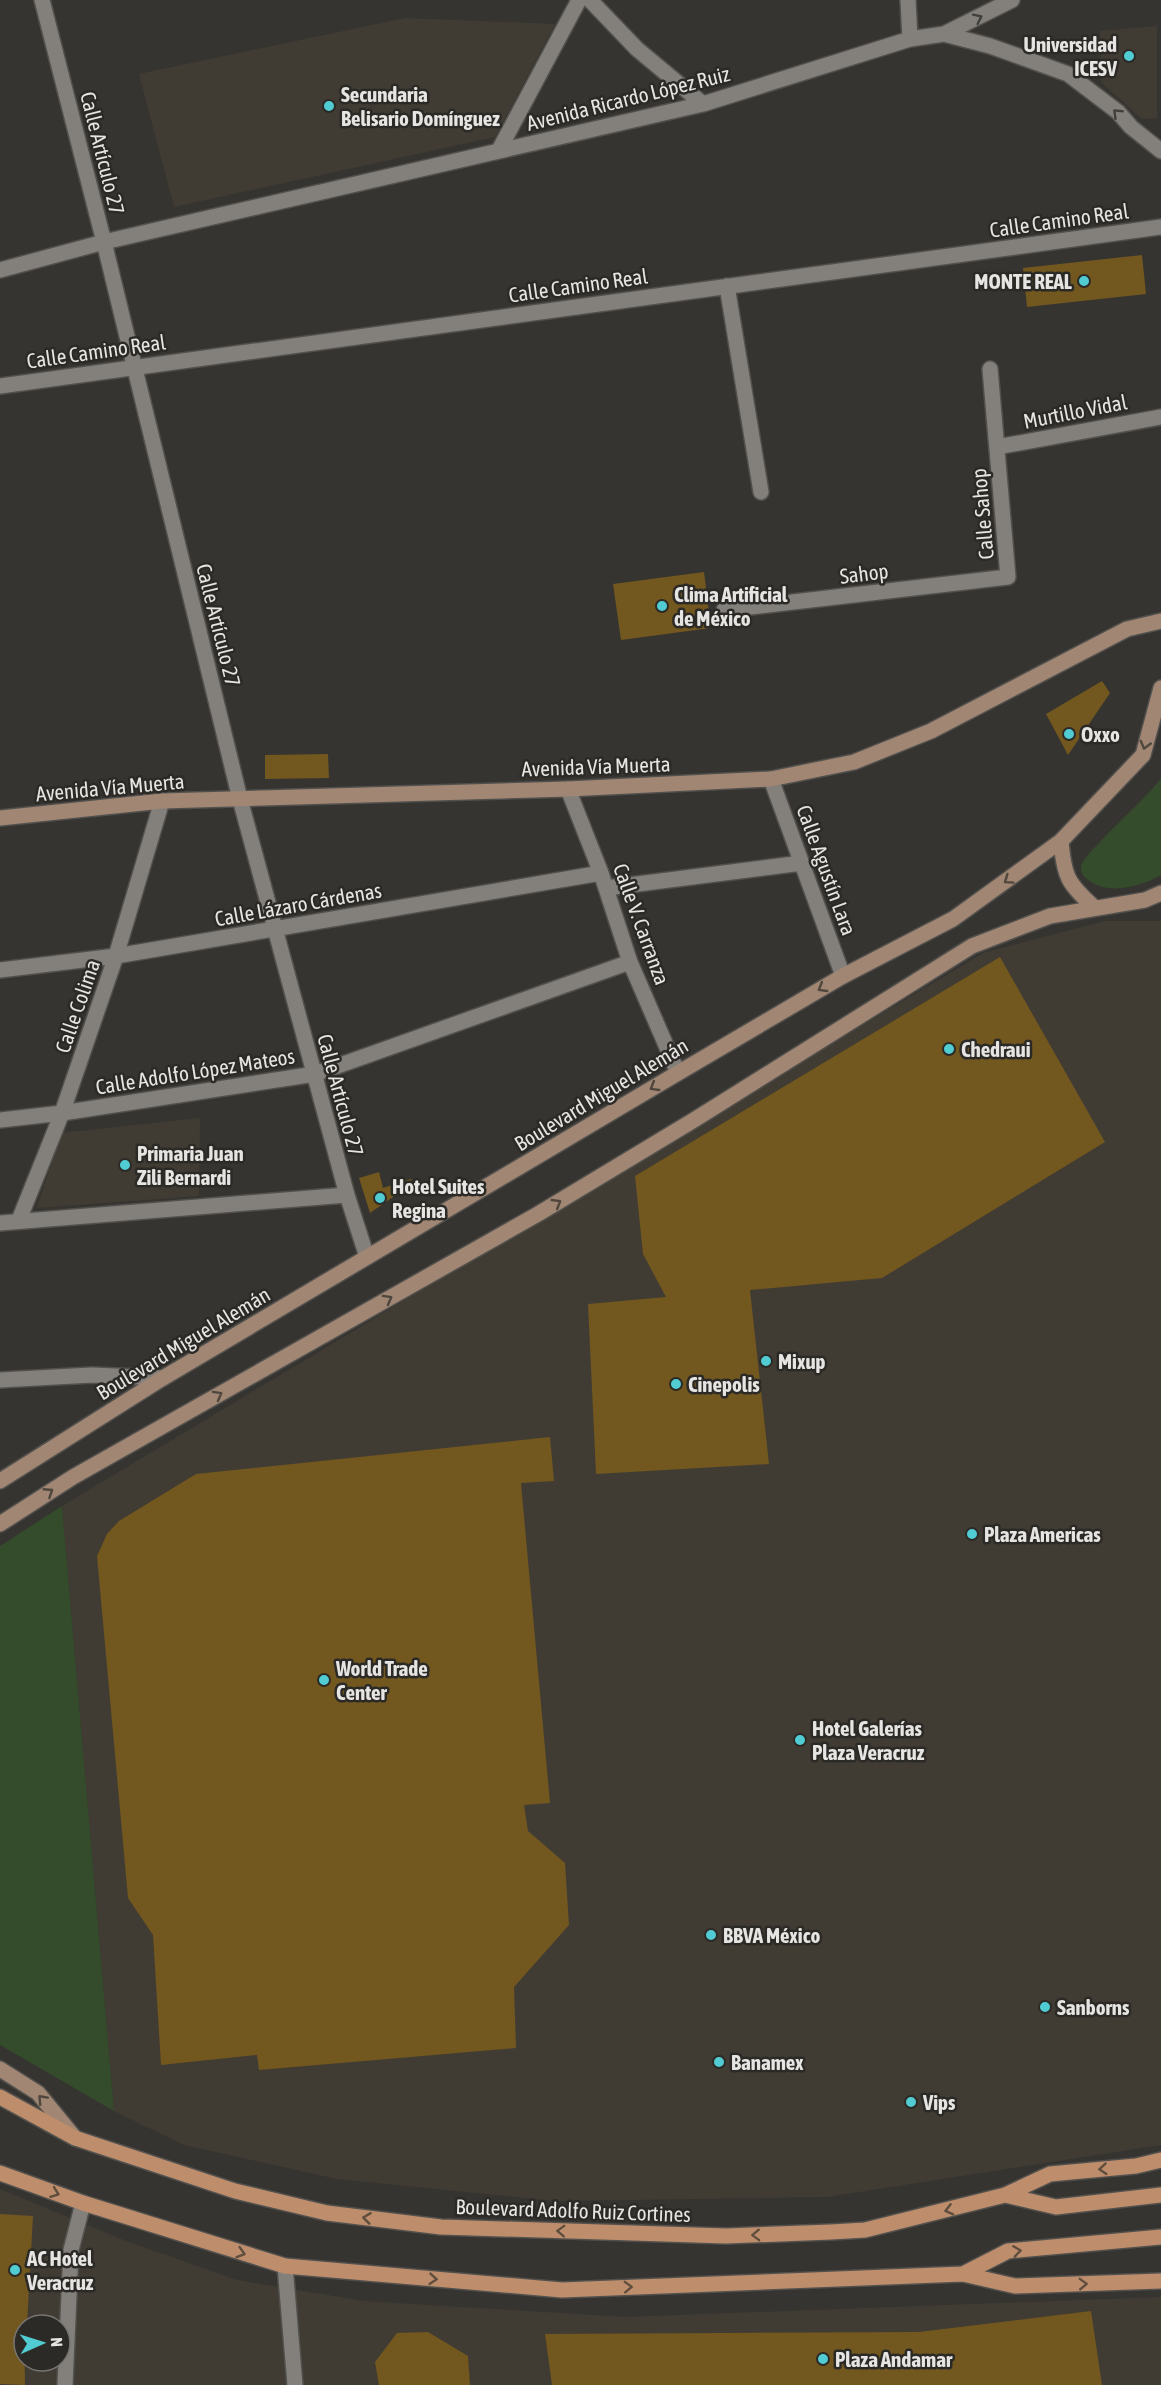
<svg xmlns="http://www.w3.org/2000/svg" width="1161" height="2385" font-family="'Asap Condensed',sans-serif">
<rect width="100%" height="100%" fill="#363430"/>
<path fill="#413c33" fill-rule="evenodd" d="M405 18 555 24 495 137 174 207 139 74Z
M1157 26V118L1142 119 1101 82 1100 31Z
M1105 921H1161V2145L827 2197 554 2201 337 2179 184 2145 114 2111 62 1506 983 953Z
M200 1118 199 1196 37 1208 61 1133Z
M0 2189 126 2241 237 2280 364 2301 625 2317 1161 2297V2385H0ZM24 2325H60V2361H24Z"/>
<path fill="#344c2b" d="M1161 778V875C1140 887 1107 896 1087 879 1083 876 1081 873 1081 867 1082 854 1148 798 1161 778Z
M62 1506 114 2111 0 2045V1546Z"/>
<path fill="#72571f" d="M1142 255 1146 294 1027 307 1023 268Z
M704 572 711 628 621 640 613 584Z
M1102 681 1110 693 1068 755 1046 714Z
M328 754 329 778 265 779V755Z
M1000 957 1105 1142 882 1278 750 1290 769 1464 596 1474 588 1304 666 1297 643 1254 635 1176Z
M379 1172 383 1188 411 1179 413 1183 370 1213 359 1178Z
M550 1437 554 1481 521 1483 550 1803 524 1805 528 1831 565 1863 569 1925 514 1987 516 2048 259 2070 257 2055 161 2065 153 1935 128 1898 97 1556 107 1534 119 1521 196 1474Z
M0 2214 33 2216 27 2325H24L25 2385 0 2384Z
M1091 2311 1102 2385H552L545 2334 919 2332Z
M428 2332 468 2356 470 2385H379L375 2362 397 2333Z"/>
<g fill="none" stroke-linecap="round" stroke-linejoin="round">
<g stroke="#52504d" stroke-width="18">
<path id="street" d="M42 0 104 242 240 799 347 1195 367 1257
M590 0 637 49 703 104
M908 0 910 39
M944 34 990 46 1068 74 1118 112 1131 127 1161 151
M499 150 579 0
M0 270 104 242 703 104 910 39 944 34 1012 0
M727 286 761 492
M0 386 1161 227
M997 447 1161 417
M724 610 1008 577 990 369
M771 779 843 976
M568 789 601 873 630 962 678 1073
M606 888 802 863
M0 970 116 956 601 873
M0 1120 62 1113 315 1074 630 962
M19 1220 62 1113 116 956 162 801
M0 1223 347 1195
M0 1380 92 1375 163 1378
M285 2266 295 2385
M65 2385 71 2250 83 2203"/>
</g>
<g stroke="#52504d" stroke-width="18">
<path id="secondary" d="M0 818 162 801 568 789 771 779 854 762 931 731 1127 629 1161 621
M1061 841C1064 877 1068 884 1095 908
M0 1481 163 1378 678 1073 843 976 953 919 1061 841 1143 755 1161 688
M0 1524 73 1477 538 1214 694 1120 972 946 1050 916 1145 900 1161 893
M0 2069 38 2093 75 2138"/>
</g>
<g stroke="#52504d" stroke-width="18">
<path id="primary" d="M0 2097 75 2138 235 2191 327 2213 441 2227 726 2236 831 2232 865 2230 1005 2195 1056 2207 1161 2195
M0 2173 83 2203 285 2266 562 2290 963 2274 1008 2251 1161 2237
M1005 2195 1050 2174 1136 2166 1161 2160
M963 2274 1015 2286 1161 2281"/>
</g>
<use href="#street" stroke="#83807c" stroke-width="15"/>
<use href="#secondary" stroke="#a08673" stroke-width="15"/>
<use href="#primary" stroke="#be8d6b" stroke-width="15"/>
</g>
<defs><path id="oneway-chevron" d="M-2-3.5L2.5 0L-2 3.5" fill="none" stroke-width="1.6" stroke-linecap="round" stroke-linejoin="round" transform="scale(1.5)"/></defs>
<g stroke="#42403c">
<use href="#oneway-chevron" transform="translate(978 18) rotate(-26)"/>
<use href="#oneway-chevron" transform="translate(1117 113) rotate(-136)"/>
</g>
<g stroke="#4f463d">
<use href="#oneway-chevron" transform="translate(1145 745) rotate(105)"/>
<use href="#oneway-chevron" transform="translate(1008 880) rotate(145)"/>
<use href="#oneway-chevron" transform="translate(822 988) rotate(150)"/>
<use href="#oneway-chevron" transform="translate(654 1087) rotate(149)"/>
<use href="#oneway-chevron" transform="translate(557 1203) rotate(-31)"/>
<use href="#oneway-chevron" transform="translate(388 1299) rotate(-29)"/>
<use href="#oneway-chevron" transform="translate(218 1395) rotate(-29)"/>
<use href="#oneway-chevron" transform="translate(49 1492) rotate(-33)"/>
<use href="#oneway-chevron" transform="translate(42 2099) rotate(-133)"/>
</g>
<g stroke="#5f4d3e">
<use href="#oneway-chevron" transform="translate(1103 2169) rotate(175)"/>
<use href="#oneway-chevron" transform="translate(55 2193) rotate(20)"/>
<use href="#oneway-chevron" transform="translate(949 2210) rotate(166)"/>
<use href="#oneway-chevron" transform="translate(367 2218) rotate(-173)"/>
<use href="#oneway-chevron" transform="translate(561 2231) rotate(-178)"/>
<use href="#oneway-chevron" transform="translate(756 2235) rotate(178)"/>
<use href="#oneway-chevron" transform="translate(1017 2251) rotate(-8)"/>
<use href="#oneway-chevron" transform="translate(241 2253) rotate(17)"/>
<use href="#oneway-chevron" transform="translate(433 2279) rotate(5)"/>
<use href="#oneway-chevron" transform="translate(1083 2284) rotate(-2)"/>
<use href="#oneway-chevron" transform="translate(628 2287) rotate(-2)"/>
</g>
<g fill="#51ccd3" stroke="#2c2a26" stroke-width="2">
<circle cx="1129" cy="56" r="6"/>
<circle cx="329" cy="106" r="6"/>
<circle cx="1084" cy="281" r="6"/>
<circle cx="662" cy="606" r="6"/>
<circle cx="1069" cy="734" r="6"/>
<circle cx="949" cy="1049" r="6"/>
<circle cx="125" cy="1165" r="6"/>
<circle cx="380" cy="1198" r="6"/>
<circle cx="766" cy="1361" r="6"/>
<circle cx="676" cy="1384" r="6"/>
<circle cx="972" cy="1534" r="6"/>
<circle cx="324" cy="1680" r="6"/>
<circle cx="800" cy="1740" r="6"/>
<circle cx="711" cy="1935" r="6"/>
<circle cx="1045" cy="2007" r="6"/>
<circle cx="719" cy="2062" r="6"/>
<circle cx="911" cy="2102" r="6"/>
<circle cx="15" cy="2270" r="6"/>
<circle cx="823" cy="2359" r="6"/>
</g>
<g text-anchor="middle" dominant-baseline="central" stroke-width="5" stroke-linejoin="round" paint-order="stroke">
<g font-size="21" font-weight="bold" fill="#e7e5e3" stroke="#2c2a26" text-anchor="start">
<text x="1117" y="44" text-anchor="end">Universidad<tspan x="1117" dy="24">ICESV</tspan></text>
<text x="341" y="94">Secundaria<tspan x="341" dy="24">Belisario Domínguez</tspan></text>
<text x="1072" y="281" text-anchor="end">MONTE REAL</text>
<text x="674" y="594">Clima Artificial<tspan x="674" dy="24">de México</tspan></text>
<text x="1081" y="734">Oxxo</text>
<text x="961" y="1049">Chedraui</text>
<text x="137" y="1153">Primaria Juan<tspan x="137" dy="24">Zili Bernardi</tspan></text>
<text x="392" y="1186">Hotel Suites<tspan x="392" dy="24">Regina</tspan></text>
<text x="778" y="1361">Mixup</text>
<text x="688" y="1384">Cinepolis</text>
<text x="984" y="1534">Plaza Americas</text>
<text x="336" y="1668">World Trade<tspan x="336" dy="24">Center</tspan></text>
<text x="812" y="1728">Hotel Galerías<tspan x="812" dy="24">Plaza Veracruz</tspan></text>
<text x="723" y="1935">BBVA México</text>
<text x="1057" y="2007">Sanborns</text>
<text x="731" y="2062">Banamex</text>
<text x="923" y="2102">Vips</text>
<text x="27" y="2258">AC Hotel<tspan x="27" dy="24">Veracruz</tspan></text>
<text x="835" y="2359">Plaza Andamar</text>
</g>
<g font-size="21" fill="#e7e5e3" stroke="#2c2a26">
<text transform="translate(628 98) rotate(-14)">Avenida Ricardo López Ruiz</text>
<text transform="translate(103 153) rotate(76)">Calle Artículo 27</text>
<text transform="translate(1059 220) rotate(-8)">Calle Camino Real</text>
<text transform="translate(578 285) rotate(-8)">Calle Camino Real</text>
<text transform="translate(96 351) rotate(-8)">Calle Camino Real</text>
<text transform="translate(1075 411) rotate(-11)">Murtillo Vidal</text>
<text transform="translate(982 514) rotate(-95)">Calle Sahop</text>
<text transform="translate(864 573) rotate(-7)">Sahop</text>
<text transform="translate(219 625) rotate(76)">Calle Artículo 27</text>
<text transform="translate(596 766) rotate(-2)">Avenida Vía Muerta</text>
<text transform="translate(110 787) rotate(-5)">Avenida Vía Muerta</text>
<text transform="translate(827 870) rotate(70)">Calle Agustín Lara</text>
<text transform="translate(298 904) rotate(-10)">Calle Lázaro Cárdenas</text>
<text transform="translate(642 924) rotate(70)">Calle V. Carranza</text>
<text transform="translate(77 1006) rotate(-71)">Calle Colima</text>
<text transform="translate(195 1071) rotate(-9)">Calle Adolfo López Mateos</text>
<text transform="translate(601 1094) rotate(-31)">Boulevard Miguel Alemán</text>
<text transform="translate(341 1095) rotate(75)">Calle Artículo 27</text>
<text transform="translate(183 1343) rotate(-31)">Boulevard Miguel Alemán</text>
<text transform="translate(573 2210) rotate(2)">Boulevard Adolfo Ruiz Cortines</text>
</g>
</g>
<g transform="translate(42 2343) rotate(87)"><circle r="28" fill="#2c2a26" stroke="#777572" stroke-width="1.5"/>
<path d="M0-4.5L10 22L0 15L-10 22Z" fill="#51ccd3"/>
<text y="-9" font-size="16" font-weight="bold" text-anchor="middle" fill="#e7e5e3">N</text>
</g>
</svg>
